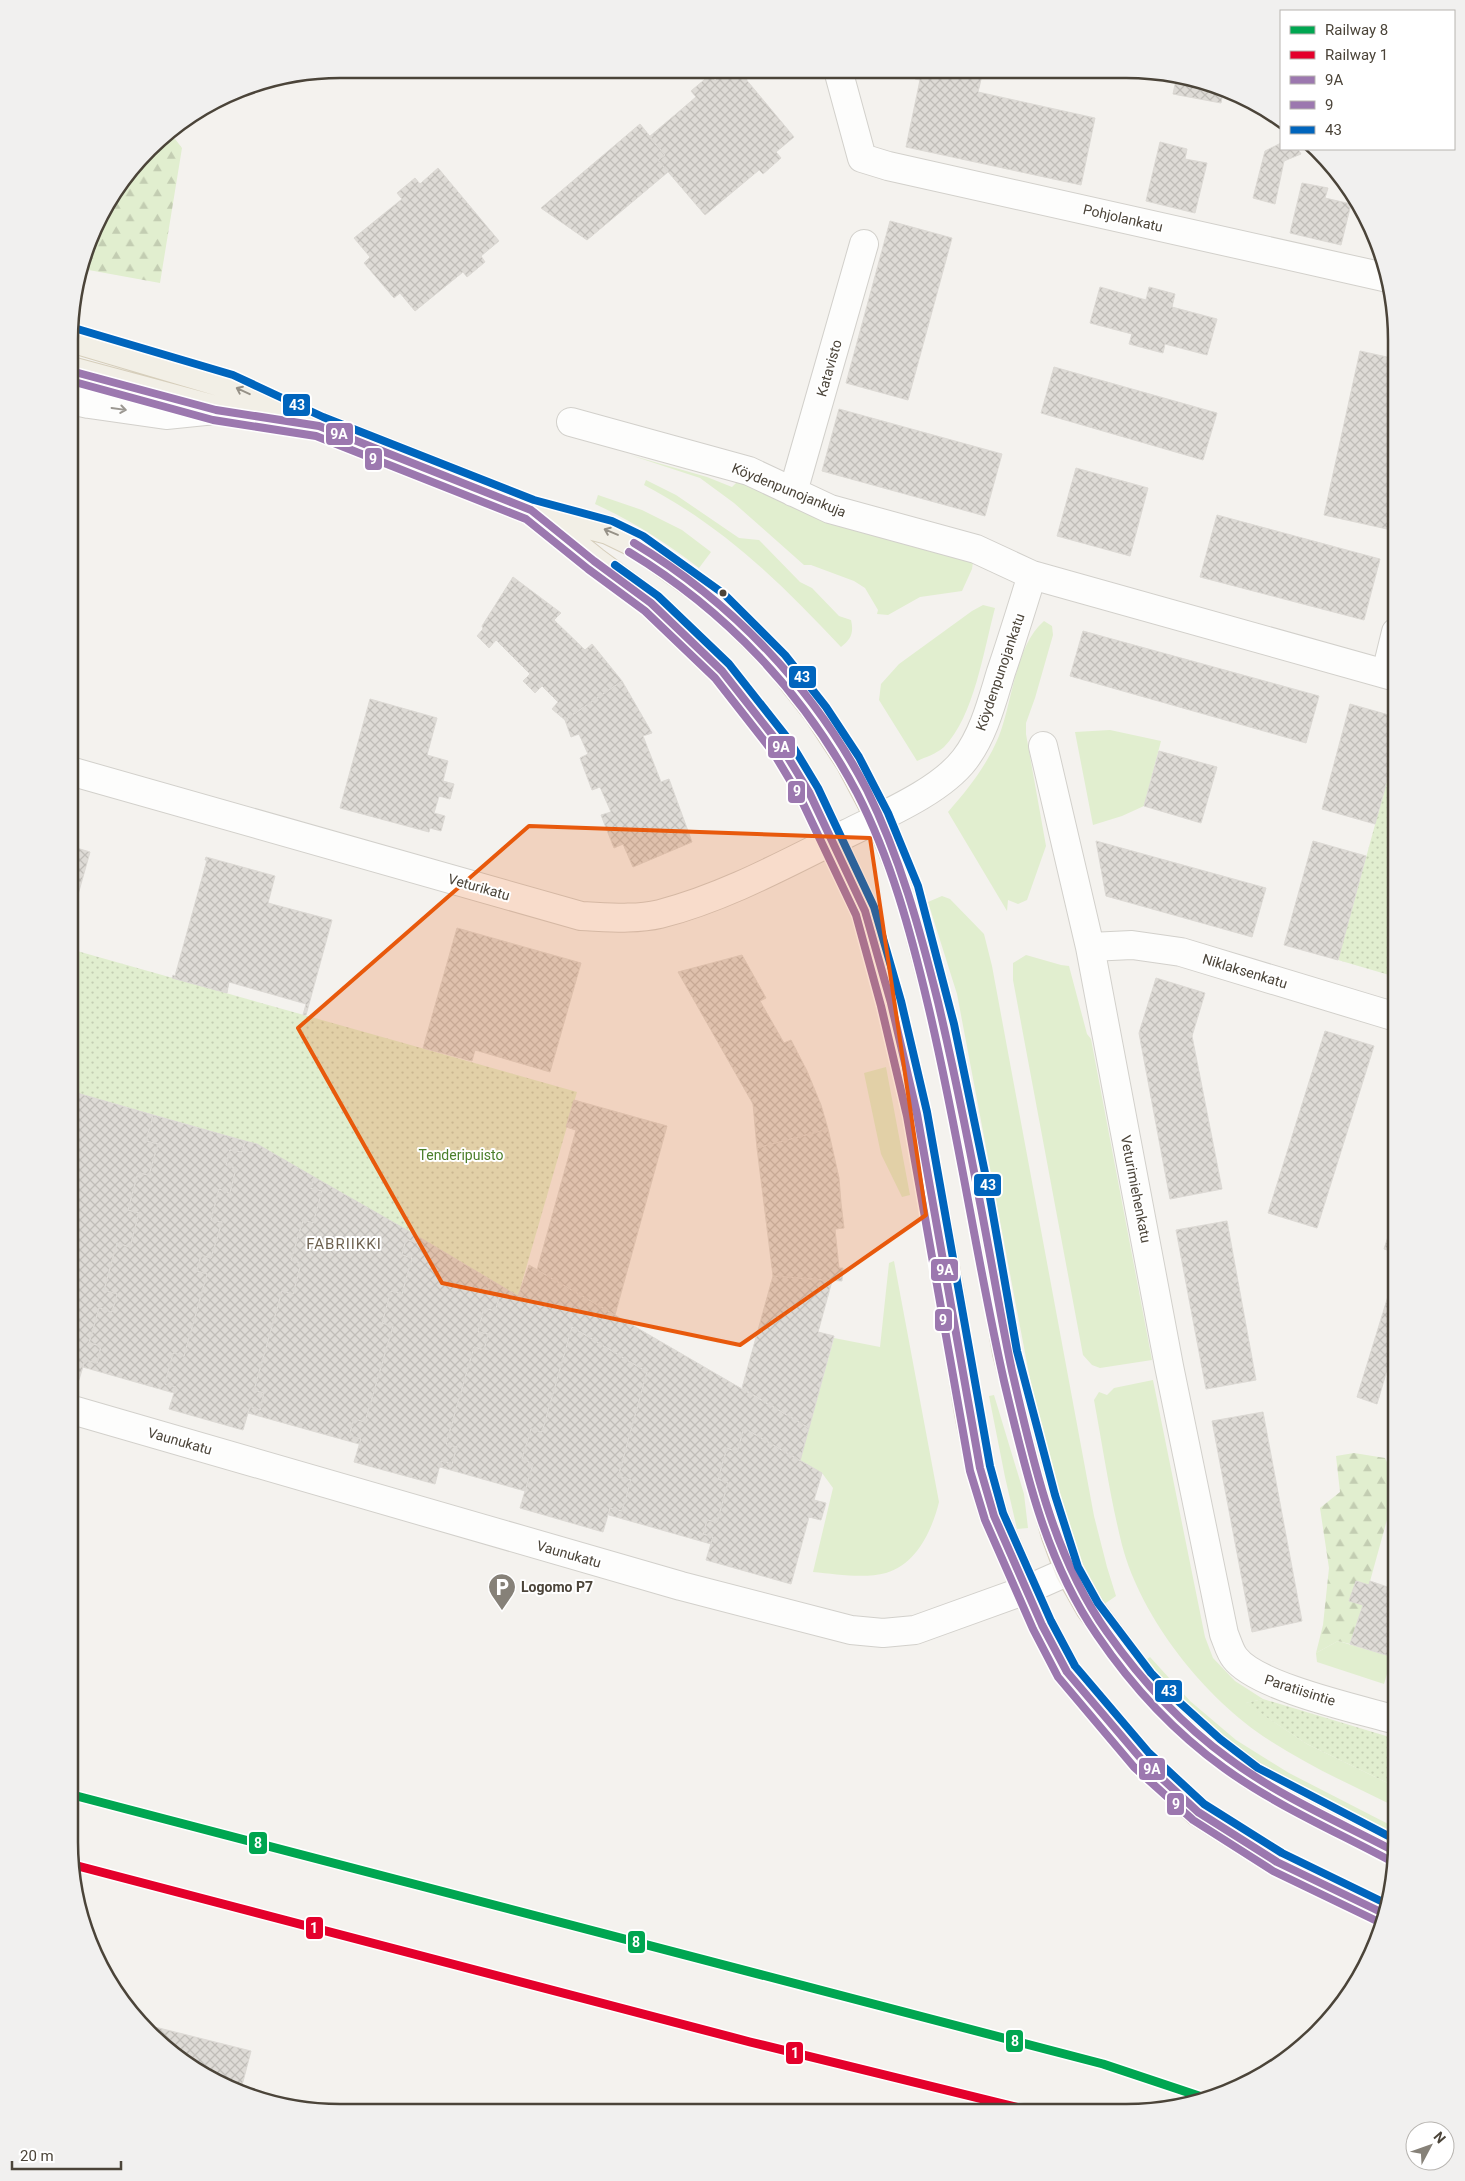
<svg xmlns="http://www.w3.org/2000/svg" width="1465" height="2181" font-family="Roboto,sans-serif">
<defs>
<pattern id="forest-firs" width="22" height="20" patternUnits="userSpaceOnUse" patternTransform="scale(1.25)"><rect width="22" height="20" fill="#e1eecf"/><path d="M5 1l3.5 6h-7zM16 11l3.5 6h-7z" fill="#c3cdb2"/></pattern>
<pattern id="park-dots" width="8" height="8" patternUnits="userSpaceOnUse" patternTransform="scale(1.25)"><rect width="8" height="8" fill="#e1eecf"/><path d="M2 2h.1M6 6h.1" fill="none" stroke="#c3cdb2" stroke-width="1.8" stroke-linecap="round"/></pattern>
<pattern id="building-cross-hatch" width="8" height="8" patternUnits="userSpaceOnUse" patternTransform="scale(1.25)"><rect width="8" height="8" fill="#dedbd6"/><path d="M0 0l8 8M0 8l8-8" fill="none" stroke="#c0bdb8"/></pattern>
</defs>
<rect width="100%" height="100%" fill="#f4f2ee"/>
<path fill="#e1eecf" d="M630 455 707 477 732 487 740 479 973 562 972 569 962 591 920 597 888 615 877 614 878 610 865 588 854 581 811 565H804L734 503 700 478Z
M646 480 676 495 739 538 759 540 800 582 812 588 839 616 851 620C854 633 851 639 841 647 780 582 724 527 644 485Z
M598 495 642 510 682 530 711 552 699 568C667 543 632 521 595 504Z
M983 605 995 608C984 649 974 717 944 747 936 754 926 757 917 761L879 700 881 684 899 664 972 611Z
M1044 621 1052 626 1053 635 1035 698 1026 723V734L1046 846 1027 900 1018 904 1008 900 1007 911 948 812C969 788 987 765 999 736 1013 700 1015 646 1044 621Z
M1110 730 1161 741 1144 806 1122 816 1093 825 1075 732Z
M942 896 950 899 984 934 992 966 1094 1516 1107 1567 1116 1596 1103 1605 1072 1542 1040 1432 957 994 928 902Z
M1026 955 1061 965 1069 966 1087 1034 1091 1039 1152 1360 1100 1368 1092 1365 1083 1355 1013 980V963Z
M886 1067 910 1195 902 1197 881 1154 864 1073Z
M894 1261 939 1502C932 1530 917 1564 886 1573 864 1579 836 1574 813 1572L833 1488 822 1473 800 1461 834 1338 880 1347 889 1263Z
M1153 1380 1205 1637 1213 1658 1235 1681 1263 1699 1246 1703 1307 1744 1396 1787V1807C1353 1786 1309 1766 1269 1740 1205 1699 1141 1618 1122 1545 1110 1497 1103 1448 1094 1400L1099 1392 1107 1395 1114 1388Z
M994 1395 1024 1494 1028 1528 1017 1529 1005 1477 989 1396Z
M1338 1641 1392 1657 1384 1684 1317 1662 1316 1653Z
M1150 1657 1190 1701 1236 1740 1289 1773 1396 1828V1839L1229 1748 1142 1663Z"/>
<path fill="url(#forest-firs)" d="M169 131 182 148 160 283 83 269 105 204 161 136Z
M1354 1453 1385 1458 1396 1481V1487L1369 1585 1356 1581 1350 1601 1363 1605 1350 1644 1338 1641 1316 1653 1323 1625 1329 1568 1320 1508 1340 1492 1336 1456Z"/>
<path fill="url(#park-dots)" d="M1396 748V977L1338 960Z
M70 949 577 1092 518 1296 419 1237 245 1141 70 1091Z
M1263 1699 1396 1739V1787L1307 1744 1245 1703Z"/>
<path fill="url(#building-cross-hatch)" stroke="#dcd9d4" d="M727 70 739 71 794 137 776 152 781 158 763 174 759 170 705 215 658 160 665 155 649 137 696 97 691 91 710 75 715 81Z
M735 70H758L746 80Z
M917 70 983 71 978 92 1095 118 1081 185 906 147 920 80 915 79Z
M1177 75 1224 88 1221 103 1173 94Z
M640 124 665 155 658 160 668 172 587 240 541 208Z
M1160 142 1187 149 1185 159 1207 163 1195 213 1146 201Z
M1281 143V149H1298L1301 154 1284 161 1275 204 1253 198 1265 151Z
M438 168 499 241 481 256 485 262 467 277 463 272 415 311 400 293 394 298 364 263 370 257 354 238 402 199 397 193 415 178 420 184Z
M1302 183 1328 188 1325 198 1351 204 1341 245 1290 233Z
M890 221 952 238 908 400 846 383Z
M1100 287 1146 300 1149 287 1175 294 1172 307 1217 319 1207 355 1165 344 1163 353 1129 344 1132 334 1090 323Z
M1360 351 1396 359V485L1387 529 1324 515Z
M1054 367 1217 413 1203 460 1041 413Z
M839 409 1002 454 985 516 822 471Z
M1076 468 1148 488 1130 556 1057 536Z
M1217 515 1380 559 1364 620 1200 577Z
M513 577 561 613 554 620 585 650 592 644 622 681 565 720 552 709 558 702 542 686 535 693 523 681 530 674 496 640 489 648 477 636 483 629 482 626Z
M1083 631 1319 696 1306 743 1070 676Z
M622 681 652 733 643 736 661 782 669 779 692 842 633 867 623 844 614 848 601 815 611 812 600 787 592 790 580 758 588 754 579 734 571 737 565 720Z
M370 699 437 718 427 755 448 761 443 781 454 784 450 799 439 796 434 813 445 816 441 831 430 828 429 832 340 808Z
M1350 704 1396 717V748L1375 824 1322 809Z
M1159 751 1217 767 1201 823 1144 806Z
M1096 841 1266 888 1252 937 1106 896Z
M1313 841 1366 856 1338 960 1284 945Z
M70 846 90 852 70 923Z
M206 857 275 876 268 903 332 920 306 1015H303L306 1004 229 982 227 993 172 978 173 975 175 976 207 860H205Z
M457 928 581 963 550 1072 475 1050 472 1061 423 1048Z
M742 955 766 998 760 1001 784 1043 791 1040 807 1071 821 1105 828 1129 757 1148 753 1104 678 972Z
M1156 978 1205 993 1192 1036 1222 1189 1170 1199 1139 1033Z
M1325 1031 1374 1046 1317 1228 1268 1213Z
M70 1091 77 1093 76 1099 70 1098Z
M77 1093 153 1115 146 1141 158 1144 149 1175 138 1173 128 1210 139 1213 130 1247 117 1243 104 1290 117 1294 112 1312 99 1308 89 1343 101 1346 97 1363 85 1360 78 1383 69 1380 70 1098 76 1099Z
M574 1100 667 1126 615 1315 537 1270 576 1130 566 1127Z
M153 1115 245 1141 242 1152 230 1150 226 1165 236 1168 230 1193 219 1189 211 1220 222 1222 211 1258 201 1255 197 1271 207 1274 184 1356 173 1353 165 1384 176 1387 174 1393 83 1367 85 1360 97 1363 101 1346 89 1343 99 1308 112 1312 117 1294 104 1290 117 1243 130 1247 139 1213 128 1210 138 1173 149 1175 158 1144 146 1141Z
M828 1129 839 1178 841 1203 844 1228 835 1229 839 1268H843L842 1281 773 1276 757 1148Z
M245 1141 257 1144 314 1177 310 1188 322 1191 313 1223 303 1220 291 1260 301 1263 293 1294 282 1291 254 1390 264 1393 260 1410 250 1406 243 1430 169 1409 176 1387 165 1384 173 1353 184 1356 207 1274 197 1271 201 1255 211 1258 222 1222 211 1220 219 1189 230 1193 236 1168 226 1165 230 1150 242 1152Z
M314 1177 419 1237 417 1243 406 1239 402 1255 412 1258 402 1294 391 1291 382 1323 393 1326 365 1422 354 1419 349 1436 361 1439 359 1444 248 1413 250 1406 260 1410 264 1393 254 1390 282 1291 293 1294 301 1263 291 1260 303 1220 313 1223 322 1191 310 1188Z
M1396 1212V1253L1384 1249Z
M1227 1221 1256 1380 1206 1389 1176 1230Z
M419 1237 491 1280 488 1292 500 1295 495 1311 484 1308 478 1332 488 1334 484 1350 474 1347 446 1444 457 1447 452 1464 441 1461 435 1484 354 1462 361 1439 349 1436 354 1419 365 1422 393 1326 382 1323 391 1291 402 1294 412 1258 402 1255 406 1239 417 1243Z
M529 1265 809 1428 800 1461 744 1428 737 1452 727 1448 718 1479 728 1483 717 1522 707 1520 703 1534 713 1537 711 1544 609 1515 610 1508 622 1511 631 1480 618 1477 647 1372 572 1327 542 1432 531 1429 522 1459 533 1464 525 1491 440 1467 441 1461 452 1464 457 1447 446 1444 474 1347 484 1350 488 1334 478 1332 484 1308 495 1311 500 1295 488 1292 491 1280 518 1296Z
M773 1276 832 1281 818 1332 834 1336 809 1428 742 1388Z
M1389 1293 1396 1295V1373L1387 1370 1377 1404 1357 1397Z
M572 1327 647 1372 618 1477 631 1480 622 1511 610 1508 603 1532 520 1508 533 1464 522 1459 531 1429 542 1432Z
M1263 1412 1302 1621 1252 1632 1212 1421Z
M744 1428 822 1473 814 1500 826 1503 821 1520 809 1517 791 1584 706 1560 713 1537 703 1534 707 1520 717 1522 728 1483 718 1479 727 1448 737 1452Z
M1356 1581 1369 1585 1370 1581 1396 1590V1658L1350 1644 1363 1605 1349 1601Z
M143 2024 251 2051 240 2093 175 2056Z"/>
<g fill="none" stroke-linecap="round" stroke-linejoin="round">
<g stroke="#d2d0cb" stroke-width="30">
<path id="minor" d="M838 70 862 158 888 166 1384 277
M71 400 89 404 166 415 215 410
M571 422 749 471 830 509 976 549 1032 575
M793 492 864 244
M1386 673 1396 632
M1043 746 1090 947 1169 1366 1224 1634C1227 1641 1230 1652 1235 1658 1257 1687 1358 1709 1396 1720
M70 771 581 916C607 917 635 920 660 914 726 897 787 863 848 833 884 815 941 791 965 759 984 734 992 701 1001 672 1012 640 1022 607 1032 575L1396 677
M1090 947 1132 945 1181 952 1396 1017
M69 1409 681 1586 851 1630 883 1633 915 1630 1026 1590 1069 1571"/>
</g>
<g stroke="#d6cebb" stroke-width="30">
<path id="major" d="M71 338 230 385 319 426 531 510 608 530 637 544 718 602 777 661 818 713 850 762 879 817 908 889 944 1026 979 1194 1007 1353 1045 1498 1056 1536 1069 1571 1090 1608 1143 1679 1171 1708 1214 1747 1253 1776 1396 1852
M71 371 216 410 285 421
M538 516 594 561 651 603 722 671 781 746 809 792 865 911 891 1003 917 1114 949 1289 969 1413 980 1468 994 1516 1042 1625 1067 1672 1142 1760 1198 1812 1277 1862 1385 1914"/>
</g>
<use href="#minor" stroke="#fdfdfc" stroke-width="28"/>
<use href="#major" stroke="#f2efe6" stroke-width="28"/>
<g stroke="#fff" stroke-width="11">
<path id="bus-1" d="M71 371 216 410 319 426 531 510 594 561 651 603 722 671 781 746 809 792 865 911 891 1003 917 1114 980 1468 994 1516 1042 1625 1067 1672 1142 1760 1198 1812 1277 1862 1385 1914
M634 543C732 602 814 688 867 790 900 857 920 930 938 1002 957 1083 973 1164 988 1245 996 1287 1003 1329 1012 1371 1033 1461 1053 1556 1107 1632 1141 1680 1181 1724 1228 1758 1279 1796 1339 1822 1396 1852"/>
</g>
<g stroke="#fff" stroke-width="11">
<path id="bus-2" d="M71 381 213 420 316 436 526 519 588 569 645 611 715 678 773 752 800 797 856 915 881 1006 907 1116 970 1471 985 1520 1033 1629 1058 1677 1134 1767 1193 1820 1273 1871 1381 1923
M629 552C725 610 804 693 857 793 891 859 911 933 928 1005 958 1130 976 1257 1004 1381 1025 1469 1045 1560 1097 1635 1131 1685 1174 1732 1224 1768 1275 1805 1335 1831 1391 1861"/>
</g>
<g stroke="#fff" stroke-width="11">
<path id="bus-3" d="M74 328 233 375 323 417 534 500 612 521 643 536 724 594 785 655 826 707 859 757 888 813 918 886 954 1024 989 1192 1017 1351 1055 1495 1078 1567 1098 1603 1151 1673 1178 1701 1220 1739 1258 1768 1396 1840
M615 565 658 596 729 664 789 740 818 788 874 907 901 1001 927 1112 990 1466 1003 1513 1051 1621 1075 1666 1149 1753 1204 1804 1282 1853 1387 1904"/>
</g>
<use href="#bus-1" stroke="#9c78af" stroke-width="8"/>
<use href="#bus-2" stroke="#9c78af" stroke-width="8"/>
<use href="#bus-3" stroke="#0065bd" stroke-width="8"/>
<g stroke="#fff" stroke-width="12">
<path id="rail-1" d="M69 1794 1103 2064 1202 2097"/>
</g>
<g stroke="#fff" stroke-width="12">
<path id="rail-2" d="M74 1865 750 2042 1036 2112"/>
</g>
<use href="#rail-1" stroke="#00a651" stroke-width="9"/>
<use href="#rail-2" stroke="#e4002b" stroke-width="9"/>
</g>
<defs><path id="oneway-shaft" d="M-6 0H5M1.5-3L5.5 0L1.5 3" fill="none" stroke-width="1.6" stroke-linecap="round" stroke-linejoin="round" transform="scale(1.25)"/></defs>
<g stroke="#969187">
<use href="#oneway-shaft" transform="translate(243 391) rotate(-155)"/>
<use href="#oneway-shaft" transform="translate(611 532) rotate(-157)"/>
</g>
<use stroke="#9b9791" href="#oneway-shaft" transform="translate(119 409) rotate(8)"/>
<path fill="#e8590c" fill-opacity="0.2" stroke="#e8590c" stroke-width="4" stroke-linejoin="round" d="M529 826 870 838 926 1215 740 1345 442 1283 298 1028Z"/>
<defs>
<g id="parking-pin" transform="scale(1.4375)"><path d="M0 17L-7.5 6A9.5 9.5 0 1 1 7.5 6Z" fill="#868178" stroke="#fff"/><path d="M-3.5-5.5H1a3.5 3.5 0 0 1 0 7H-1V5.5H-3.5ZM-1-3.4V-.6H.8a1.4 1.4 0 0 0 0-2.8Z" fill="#fff"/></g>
</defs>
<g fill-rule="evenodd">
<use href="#parking-pin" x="502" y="1587"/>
</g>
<circle fill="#4b4439" stroke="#fff" stroke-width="2" cx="723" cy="593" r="4.5"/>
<g text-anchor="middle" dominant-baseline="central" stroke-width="4" stroke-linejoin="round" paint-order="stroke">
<g font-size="14" fill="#4b4439" stroke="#fff">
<text transform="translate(1123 218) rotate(13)">Pohjolankatu</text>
<text transform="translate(829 368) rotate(-74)">Katavisto</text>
<text transform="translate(789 490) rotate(22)">Köydenpunojankuja</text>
<text transform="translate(1000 672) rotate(-71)">Köydenpunojankatu</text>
<text transform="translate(479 887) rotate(16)">Veturikatu</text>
<text transform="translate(1245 971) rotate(17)">Niklaksenkatu</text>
<text transform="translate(1136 1189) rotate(79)">Veturimiehenkatu</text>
<text transform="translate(180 1441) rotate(16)">Vaunukatu</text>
<text transform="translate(569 1554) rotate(16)">Vaunukatu</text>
<text transform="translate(1300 1690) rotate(18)">Paratiisintie</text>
</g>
<g font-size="14" fill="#4a7f2a" stroke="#fff">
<text x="461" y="1155">Tenderipuisto</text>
</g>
<g font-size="14" font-weight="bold" fill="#4b4439" stroke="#fff" text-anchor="start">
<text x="521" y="1587">Logomo P7</text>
</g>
<g font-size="15" letter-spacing="1" fill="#6e6250" stroke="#fff">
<text x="344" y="1244">FABRIIKKI</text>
</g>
</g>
<path d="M0 0H1465V2181H0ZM340 78H1126A262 262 0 0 1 1388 340V1842A262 262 0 0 1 1126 2104H340A262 262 0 0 1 78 1842V340A262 262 0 0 1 340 78Z" fill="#f1f0ef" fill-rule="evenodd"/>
<path fill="none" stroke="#4b4439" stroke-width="2.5" d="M340 78H1126A262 262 0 0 1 1388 340V1842A262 262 0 0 1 1126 2104H340A262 262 0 0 1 78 1842V340A262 262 0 0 1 340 78Z"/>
<g stroke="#fff" stroke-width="2">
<rect x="282" y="393" width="29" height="24" rx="5" fill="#0065bd"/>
<rect x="325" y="422" width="29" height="24" rx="5" fill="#9c78af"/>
<rect x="364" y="447" width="19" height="24" rx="5" fill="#9c78af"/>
<rect x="788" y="665" width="29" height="24" rx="5" fill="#0065bd"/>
<rect x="767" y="735" width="29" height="24" rx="5" fill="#9c78af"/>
<rect x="787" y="780" width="19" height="24" rx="5" fill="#9c78af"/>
<rect x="973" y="1173" width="29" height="24" rx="5" fill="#0065bd"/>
<rect x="930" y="1258" width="29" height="24" rx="5" fill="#9c78af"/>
<rect x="934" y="1308" width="19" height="24" rx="5" fill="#9c78af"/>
<rect x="1154" y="1679" width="29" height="24" rx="5" fill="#0065bd"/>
<rect x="1138" y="1757" width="28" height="24" rx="5" fill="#9c78af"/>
<rect x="1166" y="1792" width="19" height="24" rx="5" fill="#9c78af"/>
<rect x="248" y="1831" width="20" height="24" rx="5" fill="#00a651"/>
<rect x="305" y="1916" width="19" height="24" rx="5" fill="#e4002b"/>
<rect x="627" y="1930" width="19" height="24" rx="5" fill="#00a651"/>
<rect x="1005" y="2029" width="19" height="24" rx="5" fill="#00a651"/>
<rect x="785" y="2041" width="19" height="24" rx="5" fill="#e4002b"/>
</g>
<g font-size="14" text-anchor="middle" font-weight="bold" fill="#fff">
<text x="297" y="410">43</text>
<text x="339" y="439">9A</text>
<text x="373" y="464">9</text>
<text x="802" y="682">43</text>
<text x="781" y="752">9A</text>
<text x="797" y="796">9</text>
<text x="988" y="1190">43</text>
<text x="945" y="1275">9A</text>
<text x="943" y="1325">9</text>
<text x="1169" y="1696">43</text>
<text x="1152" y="1774">9A</text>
<text x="1176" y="1809">9</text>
<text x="258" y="1848">8</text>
<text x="314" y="1933">1</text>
<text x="636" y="1947">8</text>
<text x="1015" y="2046">8</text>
<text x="795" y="2058">1</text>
</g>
<rect x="1280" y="10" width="175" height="140" fill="#ffffff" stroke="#b7b4b0"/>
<rect x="1290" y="26" width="25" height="8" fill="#00a651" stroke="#b7b4b0"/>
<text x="1325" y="35" font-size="15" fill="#4b4439">Railway 8</text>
<rect x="1290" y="51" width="25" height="8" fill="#e4002b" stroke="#b7b4b0"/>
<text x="1325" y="60" font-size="15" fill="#4b4439">Railway 1</text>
<rect x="1290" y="76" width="25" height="8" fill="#9c78af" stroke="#b7b4b0"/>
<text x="1325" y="85" font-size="15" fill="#4b4439">9A</text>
<rect x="1290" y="101" width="25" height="8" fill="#9c78af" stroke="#b7b4b0"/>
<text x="1325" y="110" font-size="15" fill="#4b4439">9</text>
<rect x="1290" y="126" width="25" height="8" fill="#0065bd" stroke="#b7b4b0"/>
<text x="1325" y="135" font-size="15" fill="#4b4439">43</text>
<g transform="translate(1430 2146) rotate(49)"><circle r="24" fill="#ffffff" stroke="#b7b4b0"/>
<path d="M0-4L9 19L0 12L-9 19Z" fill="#868178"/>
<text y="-8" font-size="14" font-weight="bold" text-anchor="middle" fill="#4b4439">N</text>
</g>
<path d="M12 2161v8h109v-8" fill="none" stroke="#4b4439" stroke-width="2.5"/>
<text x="20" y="2161" font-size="15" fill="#4b4439" stroke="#ffffff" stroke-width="4" paint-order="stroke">20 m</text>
</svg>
